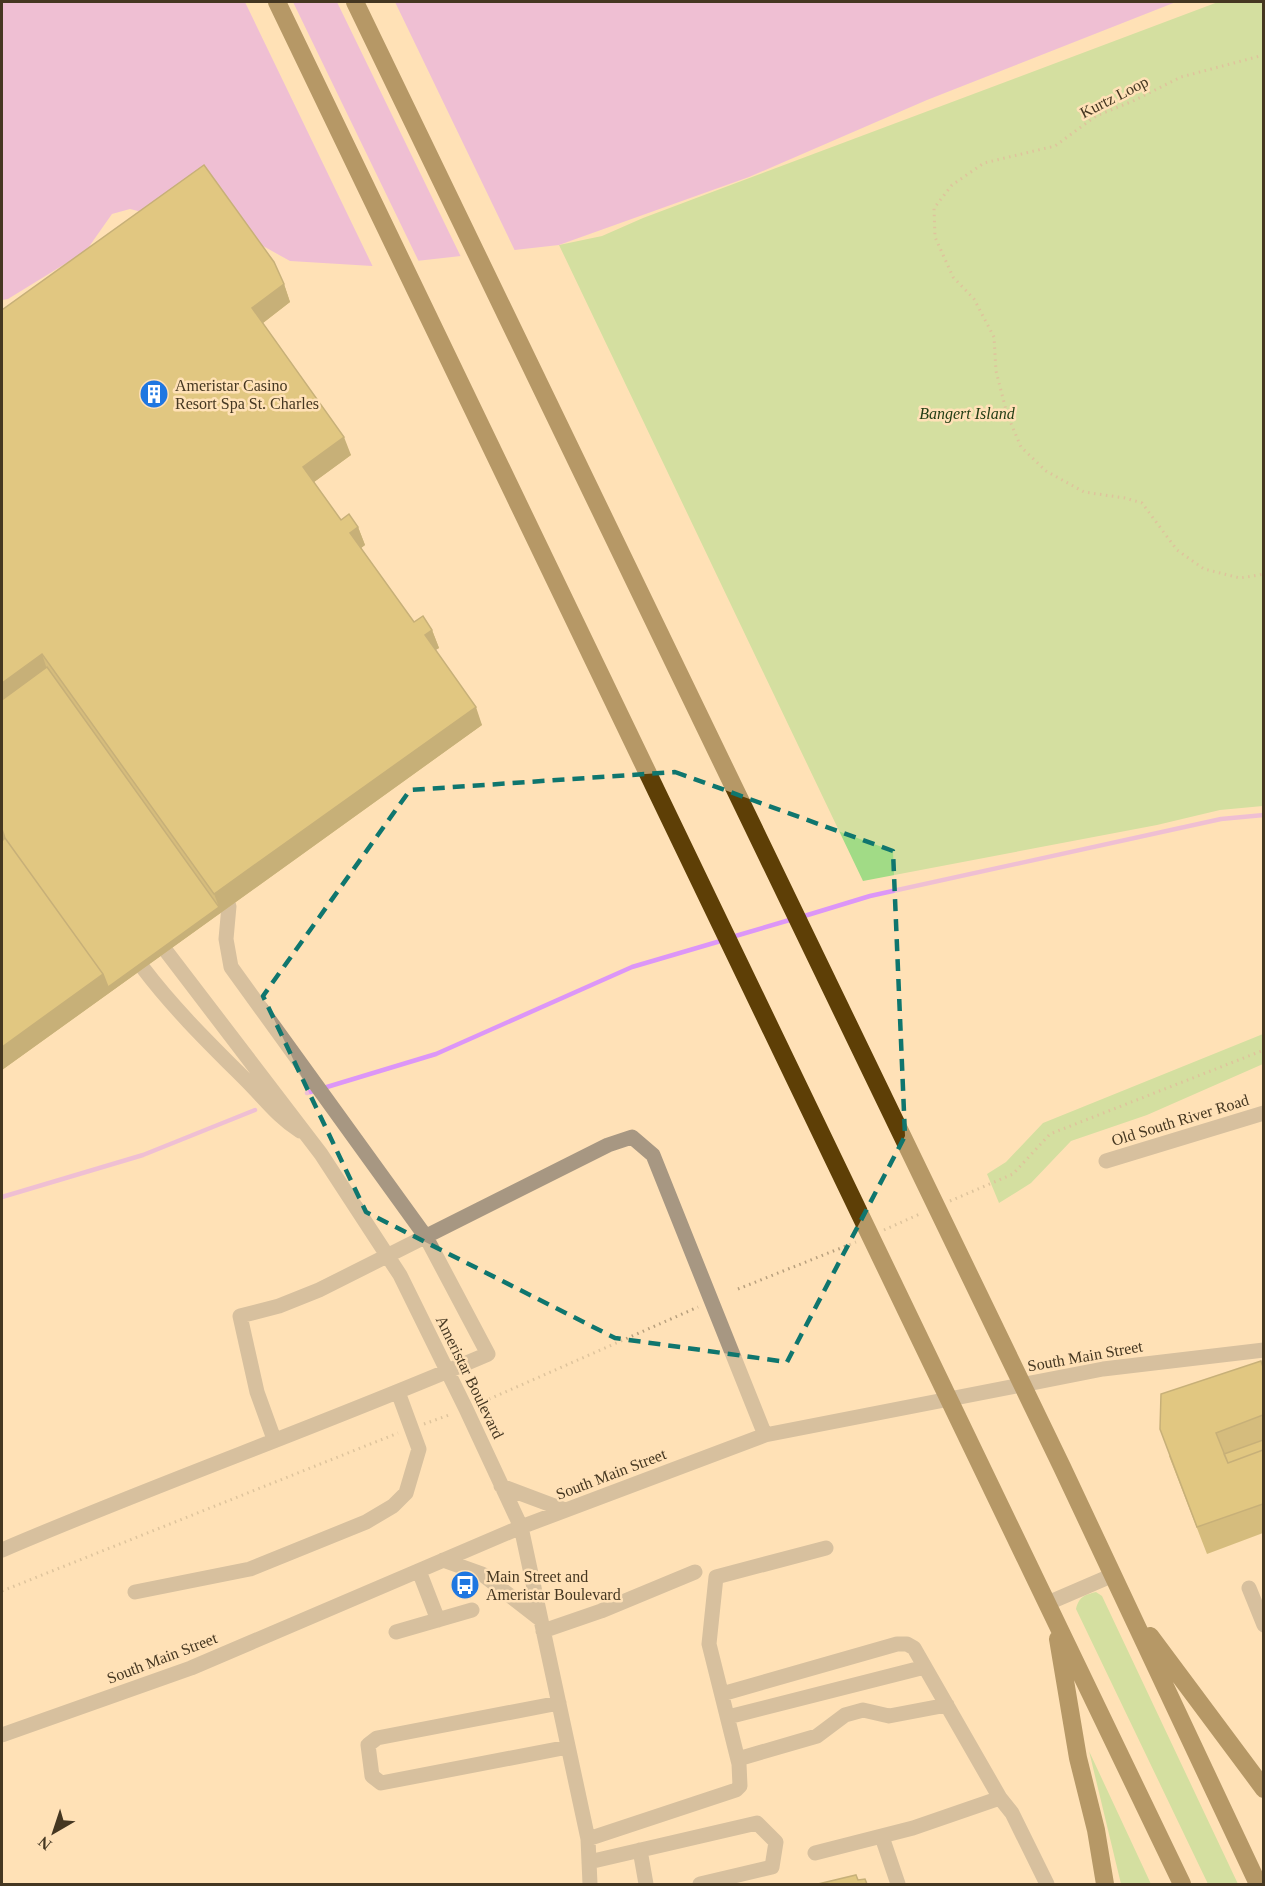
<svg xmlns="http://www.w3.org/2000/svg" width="1265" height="1886" font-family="'Times New Roman',serif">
<rect width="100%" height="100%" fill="#ffe1b7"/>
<path fill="#a1db86" d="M1218 2H1263V806L1220 810 1157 825 863 881 559 245 602 236 643 218Z
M1263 1034V1064L1147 1115 1071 1141 1031 1183 999 1203 987 1174 1006 1162 1043 1123Z
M1096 1592 1102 1596 1238 1884H1208L1076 1609C1079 1597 1084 1595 1096 1592Z
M1089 1751 1151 1884H1121Z"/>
<path fill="#dc96f7" d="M2 2H1176L927 100 749 177 559 245 372 266 290 261 252 240 130 209 112 214 86 251 8 299 2 300Z"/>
<path fill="#ffe1b7" d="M245 2H293L420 264 374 269Z
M337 2H395L516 253 462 259Z"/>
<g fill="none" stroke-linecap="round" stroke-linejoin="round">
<path stroke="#dc96f7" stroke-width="4.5" d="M801 917 870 896 1221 819 1264 815
M732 937 793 919
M307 1093 436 1054 632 967 724 940
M2 1197 143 1155 255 1110"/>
<path stroke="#b79f7d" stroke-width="3" stroke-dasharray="1.5 4.5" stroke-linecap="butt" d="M1264 55 1181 77 1133 101 1096 116 1055 146 984 163 952 185 934 208 935 237 953 277 974 299 994 337 996 371 1007 414 1021 447 1046 471 1084 492 1125 498 1142 503 1177 550 1204 569 1240 578 1264 574
M950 1201 1013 1174 1050 1134 1264 1050
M884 1230 922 1213
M738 1289 856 1242
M478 1404 698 1307
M424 1424 452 1414
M2 1591 398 1433"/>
<path stroke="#a79782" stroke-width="15" d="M166 951 321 1154 400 1275 466 1409 521 1527 588 1839 590 1884
M143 968C174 1009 210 1044 246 1080 265 1099 278 1117 300 1131
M1106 1161 1264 1113
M274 1439 257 1392 240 1316 279 1306 319 1290 608 1145 632 1137 653 1155 765 1435
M501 1486 565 1510
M2 1550C163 1481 328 1423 488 1354L426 1237 231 967 226 939 229 906
M443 1560 482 1574 540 1619
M419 1571 438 1620
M1249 1588 1264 1625
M135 1592 250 1569 366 1522 393 1506 406 1493 419 1449 398 1392
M1048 1603 1113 1575
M543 1631 601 1611 695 1572
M396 1632 472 1610
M722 1694 897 1644H907L914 1648 1000 1798 1012 1813 1047 1884
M559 1703 377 1738 368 1745 372 1776 381 1783 568 1747
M728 1717 925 1667
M2 1735 191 1668 521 1527 765 1435 1103 1369 1264 1350
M738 1759 817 1736 845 1715 863 1710 889 1716 947 1705
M882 1837 898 1884
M588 1839 736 1790 740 1786 739 1764 709 1644 716 1577 826 1548
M640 1850 646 1884
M815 1853 913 1828 1000 1798
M589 1862 757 1823 776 1842 772 1867 700 1884"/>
<path stroke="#5e3f06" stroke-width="18" d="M277 2 1182 1884
M355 2 1062 1467 1258 1884
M1150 1636 1264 1789
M1058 1639 1078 1758 1096 1830 1105 1884"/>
</g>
<path fill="#a38f39" d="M284 284 290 302 263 323 351 455 314 482 341 520 358 527 365 545 361 548 414 622 432 630 439 648 435 650 482 725 2 1070V310Z
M1263 1367V1533L1207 1554 1169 1456Z"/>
<path fill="#84742e" d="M284 284 290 302 259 326 252 308Z
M344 437 351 455 310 485 303 467Z
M358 527 365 545 357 551 350 533Z
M432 630 439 648 431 653 425 635Z
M42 654 48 672 2 705V683Z
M476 707 482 725 2 1070V1047L103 974 219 907 214 894Z
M2 830 12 856 2 864Z"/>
<path fill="#bda642" stroke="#84742e" stroke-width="1.5" d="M204 165 274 262 284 284 252 308 344 437 303 467 341 520 349 514 358 527 350 533 414 622 423 616 432 630 425 635 476 707 214 894 42 654 2 683V310Z
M47 667 219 907 108 987 103 974 5 838 2 829V700Z
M5 838 103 974 2 1047V841Z
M1261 1361 1263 1367V1415L1216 1433 1228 1463 1263 1450V1504L1197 1527 1160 1429 1161 1394Z
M1263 1440V1450L1228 1463 1224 1454Z
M856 1875 858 1880 865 1879 867 1884H818Z"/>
<path d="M0 0H1265V1886H0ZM675 772 893 851 905 1136 787 1362 615 1338 366 1212 263 996 410 790Z" fill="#ffe1b7" fill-opacity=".55" fill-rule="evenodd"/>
<path fill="none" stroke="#0f766e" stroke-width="4.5" stroke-dasharray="12 8" stroke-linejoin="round" d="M675 772 893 851 905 1136 787 1362 615 1338 366 1212 263 996 410 790Z"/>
<defs>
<g id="building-disc" transform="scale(1.5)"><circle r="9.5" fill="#1f77e1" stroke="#ffe1b7"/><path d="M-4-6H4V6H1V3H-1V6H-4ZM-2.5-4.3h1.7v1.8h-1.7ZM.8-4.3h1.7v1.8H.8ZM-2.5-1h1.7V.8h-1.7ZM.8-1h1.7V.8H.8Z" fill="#fff"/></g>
<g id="bus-disc" transform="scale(1.5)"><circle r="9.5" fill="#1f77e1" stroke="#ffe1b7"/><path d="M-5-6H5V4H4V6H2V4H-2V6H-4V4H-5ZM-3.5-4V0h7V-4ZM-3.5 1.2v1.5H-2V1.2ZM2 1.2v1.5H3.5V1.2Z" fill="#fff"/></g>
</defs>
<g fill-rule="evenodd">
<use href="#building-disc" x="154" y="394"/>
<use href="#bus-disc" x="465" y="1585"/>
</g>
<g text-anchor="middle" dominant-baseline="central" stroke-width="5" stroke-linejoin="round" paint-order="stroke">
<g font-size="16" fill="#453721" stroke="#ffe1b7">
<text transform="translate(1114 97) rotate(-27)">Kurtz Loop</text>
<text transform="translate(1180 1120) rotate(-17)">Old South River Road</text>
<text transform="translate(1085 1356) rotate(-10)">South Main Street</text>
<text transform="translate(470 1377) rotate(64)">Ameristar Boulevard</text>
<text transform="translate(611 1474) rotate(-21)">South Main Street</text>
<text transform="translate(162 1658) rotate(-21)">South Main Street</text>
</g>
<g font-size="16" fill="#453721" stroke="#ffe1b7" text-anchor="start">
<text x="175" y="385">Ameristar Casino<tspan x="175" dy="18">Resort Spa St. Charles</tspan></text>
<text x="486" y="1576">Main Street and<tspan x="486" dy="18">Ameristar Boulevard</tspan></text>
</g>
<g font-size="16" font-style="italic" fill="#243f16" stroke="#ffe1b7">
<text x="967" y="413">Bangert Island</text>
</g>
</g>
<rect width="1265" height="1886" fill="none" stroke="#453721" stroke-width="6"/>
<g transform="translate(54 1832) rotate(219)" stroke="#ffe1b7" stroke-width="4.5" paint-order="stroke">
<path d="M0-4.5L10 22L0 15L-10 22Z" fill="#453721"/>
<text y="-9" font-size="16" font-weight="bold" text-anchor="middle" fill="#453721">N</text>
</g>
</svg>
